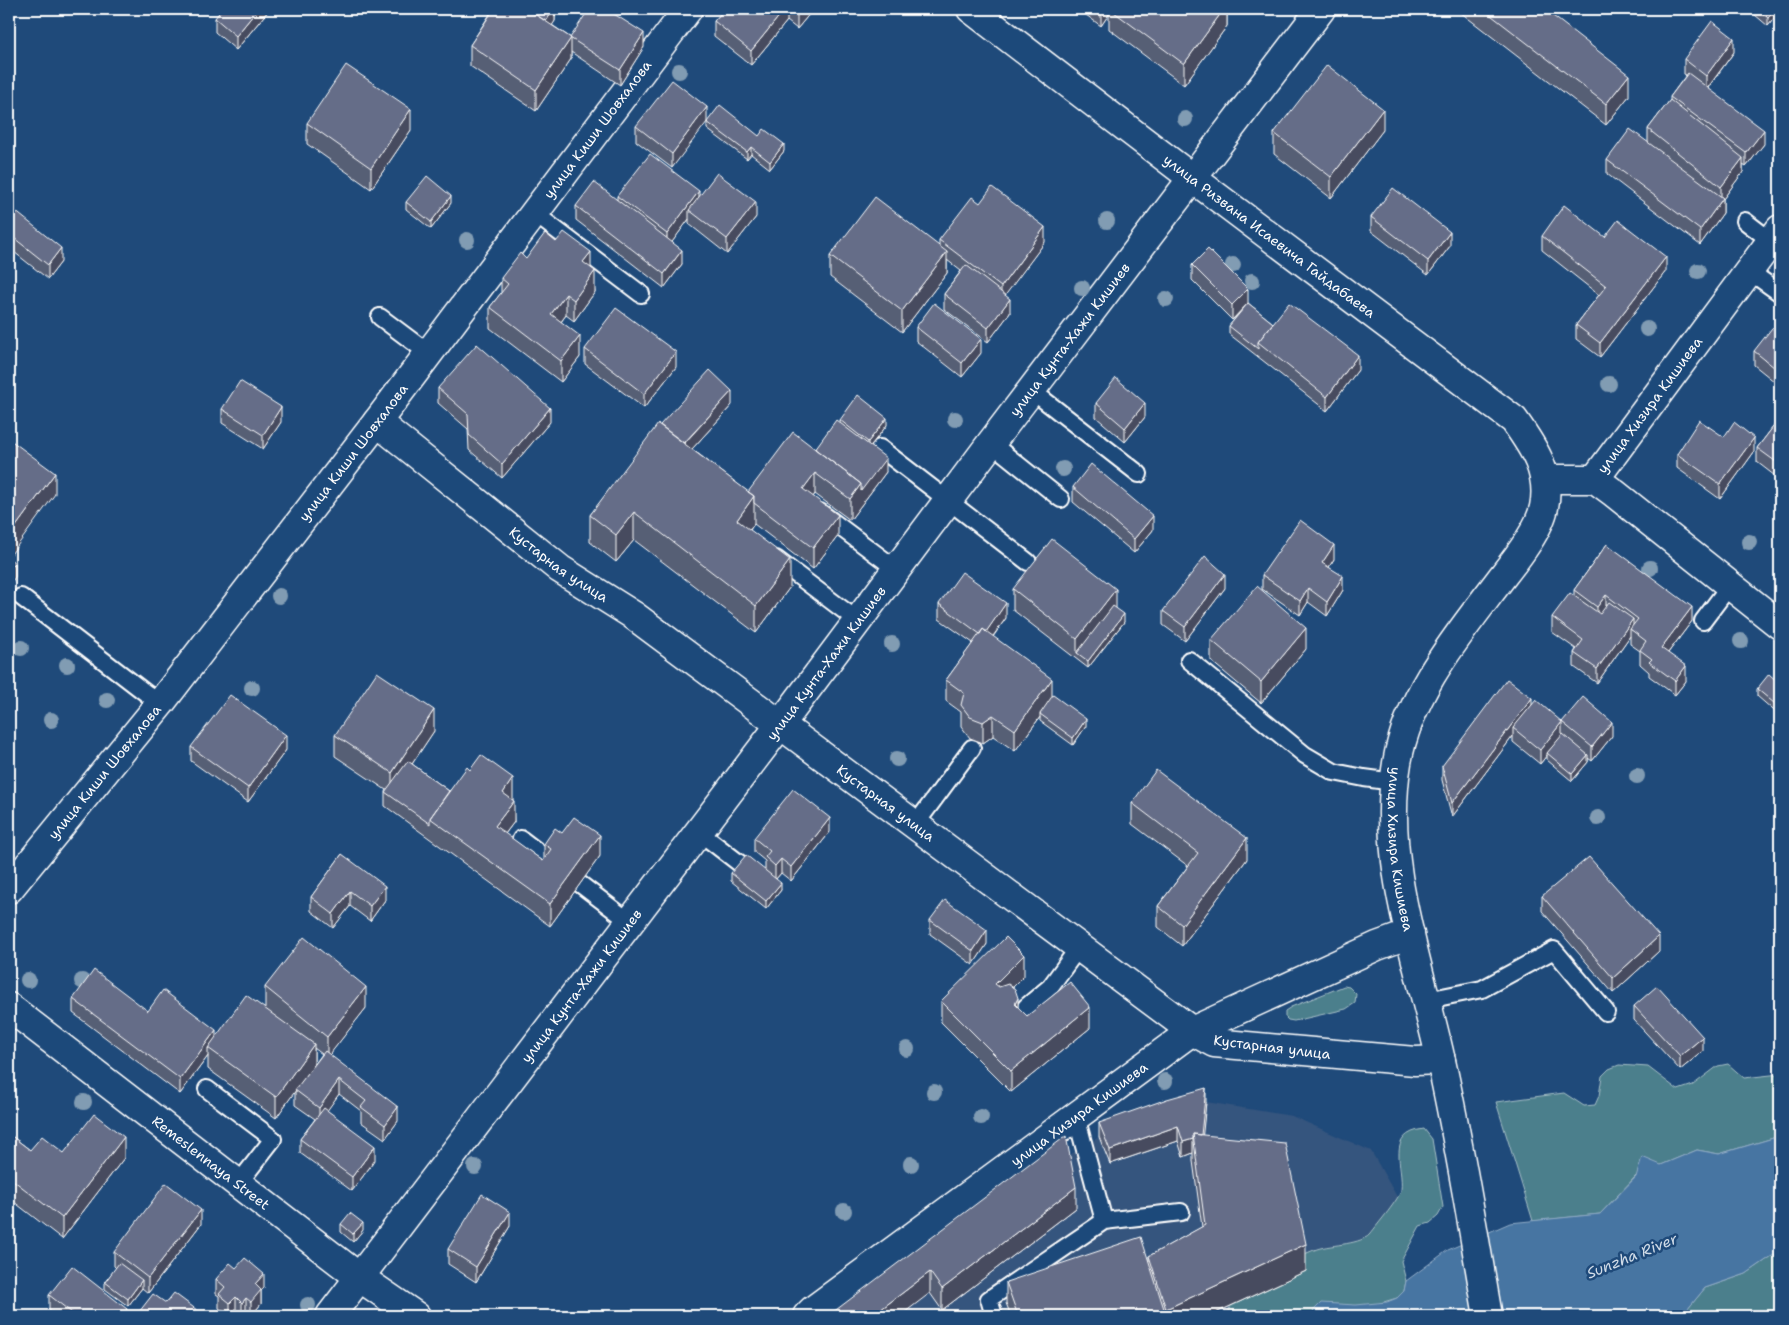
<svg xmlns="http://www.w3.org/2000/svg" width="1789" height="1325" font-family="'Shantell Sans',sans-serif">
<rect width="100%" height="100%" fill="#1f4a7a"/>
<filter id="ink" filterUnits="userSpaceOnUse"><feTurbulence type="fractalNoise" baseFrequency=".02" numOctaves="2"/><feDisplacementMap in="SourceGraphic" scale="10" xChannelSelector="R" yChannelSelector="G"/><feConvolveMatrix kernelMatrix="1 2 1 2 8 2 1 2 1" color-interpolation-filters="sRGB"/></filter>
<g filter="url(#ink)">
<path fill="#34547e" d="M1206 1102 1292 1116 1371 1151 1405 1211 1371 1249 1239 1316H856L1066 1157 1099 1137 1167 1113Z"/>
<path fill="#4c7f8c" stroke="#a6bfc6" d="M1344 986 1349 987 1356 994 1355 1003 1346 1009 1294 1021 1288 1020 1285 1017V1011L1291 1007Z
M1728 1064 1744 1078 1780 1074V1136L1719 1154 1697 1150 1661 1165 1636 1176 1600 1214 1533 1221 1496 1102 1564 1093 1584 1106 1595 1105 1599 1096 1602 1076 1609 1069 1619 1065 1648 1067 1678 1090 1693 1085 1718 1066Z
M1424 1129 1432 1139 1443 1207 1438 1216 1430 1223 1420 1226 1406 1252 1401 1261 1406 1281 1404 1291 1397 1298 1377 1304 1314 1310 1312 1316H1223L1228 1311 1234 1301C1258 1285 1290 1258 1317 1249 1332 1244 1362 1245 1371 1233 1377 1225 1400 1198 1401 1190 1404 1166 1385 1134 1424 1129Z
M1780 1253V1316H1682L1705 1288 1746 1274 1772 1256Z"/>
<path fill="#4775a2" stroke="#91acc7" d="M1780 1136V1253L1772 1256 1746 1274 1705 1288 1682 1316H1312L1314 1310 1321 1303 1356 1305 1387 1302 1397 1298 1404 1291 1406 1281 1448 1250 1510 1223 1600 1214 1636 1177 1642 1157 1661 1165 1697 1150 1719 1154Z"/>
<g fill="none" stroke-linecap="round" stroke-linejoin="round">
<g stroke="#fff" stroke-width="20">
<path id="lane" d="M534 213 641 294
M1745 221 1771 241
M1749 271 1780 293
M380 317 428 353
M1031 390 1139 474
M991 443 1061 499
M880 448 1028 562
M820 512 896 569
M776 559 858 621
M21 597 160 704
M1703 621 1730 585
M1189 660 1305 755 1334 772 1364 778 1394 782
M915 825 972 748
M699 832 743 866
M521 839 630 922
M1427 1000 1482 989 1554 950 1606 1012
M1026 1007 1050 987 1079 947
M207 1089 273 1139 238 1184
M1104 1221 1181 1212
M994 1316 989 1299 1104 1221 1076 1116"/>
</g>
<g stroke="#fff" stroke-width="31">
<g id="street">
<path id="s1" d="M377 422 560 569 633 615 1192 1031 1214 1043 1415 1061 1441 1060"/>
<path id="s2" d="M1545 479H1595L1780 229"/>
<path d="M1595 479 1614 493 1780 625"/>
<path id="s3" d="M9 889 160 704 377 422 688 9"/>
<path id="s4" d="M9 1007 359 1277 416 1316"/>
<path id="s5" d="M330 1316 780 725 991 443 1321 9"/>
<path id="s6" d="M807 1316 813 1310 1192 1031 1377 946 1410 934"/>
</g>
</g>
<g stroke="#fff" stroke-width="31">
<g id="secondary">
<path id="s7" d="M971 9 1192 178 1514 420C1533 447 1551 472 1544 507 1540 529 1516 559 1502 577 1460 633 1409 692 1397 763 1380 862 1420 965 1441 1061 1460 1145 1473 1231 1488 1316"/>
</g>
</g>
<use href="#lane" stroke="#1f4a7a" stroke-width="16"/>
<use href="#street" stroke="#1f4a7a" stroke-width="28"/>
<use href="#secondary" stroke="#1f4a7a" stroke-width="28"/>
</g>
<g fill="#819cb3">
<circle cx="679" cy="71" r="8"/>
<circle cx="1185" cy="119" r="8"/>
<circle cx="1107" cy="221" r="8"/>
<circle cx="467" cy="240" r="8"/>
<circle cx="1233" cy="265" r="8"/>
<circle cx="1698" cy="271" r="8"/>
<circle cx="1252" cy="281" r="8"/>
<circle cx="1082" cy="288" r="8"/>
<circle cx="1166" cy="299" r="8"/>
<circle cx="1647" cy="329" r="8"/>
<circle cx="1609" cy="384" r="8"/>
<circle cx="955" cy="419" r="8"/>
<circle cx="1063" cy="469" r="8"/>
<circle cx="1749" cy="542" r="8"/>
<circle cx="1650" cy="568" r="8"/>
<circle cx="279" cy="596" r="8"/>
<circle cx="1741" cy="641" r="8"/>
<circle cx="892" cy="644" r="8"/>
<circle cx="21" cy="648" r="8"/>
<circle cx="67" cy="665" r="8"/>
<circle cx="252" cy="688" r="8"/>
<circle cx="107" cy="700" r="8"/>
<circle cx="51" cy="720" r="8"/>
<circle cx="897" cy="759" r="8"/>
<circle cx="1637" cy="776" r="8"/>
<circle cx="1598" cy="818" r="8"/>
<circle cx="28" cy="980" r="8"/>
<circle cx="82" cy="981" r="8"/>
<circle cx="907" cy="1049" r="8"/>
<circle cx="1165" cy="1081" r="8"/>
<circle cx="934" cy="1092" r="8"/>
<circle cx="84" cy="1102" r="8"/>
<circle cx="981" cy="1117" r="8"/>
<circle cx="911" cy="1164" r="8"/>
<circle cx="475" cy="1167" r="8"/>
<circle cx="844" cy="1211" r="8"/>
<circle cx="308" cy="1305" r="8"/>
</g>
<path fill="#575e75" stroke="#fff" fill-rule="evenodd" d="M268 9V11L236 50 215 32V18Z
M483 9H555V21L552 25 571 38 644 47 620 85 571 52V59L536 111 470 66V45L490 14 483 10Z
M725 9H811V12L797 29 787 21 751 65 714 36V21Z
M1078 9H1227V26L1184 85 1109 29V14L1101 26Z
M1460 9H1544L1629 96 1606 125 1460 12Z
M1748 9H1780V11L1768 26Z
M1734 52 1708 88 1764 144 1746 167 1743 165V172L1723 199V213L1700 245 1607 174V160L1648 143V129L1670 100V97L1686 75 1684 74V59Z
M707 107 672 168 636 141V126Z
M707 122 759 136 784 151 770 169 751 154 747 159 707 129Z
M307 123 411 130 371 189 307 144Z
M1383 130 1331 198 1274 154V133Z
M617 196H699L756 217 727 254 689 224V219L672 242 682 264 664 288 576 220V206L617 200Z
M406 202 451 203 431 229 406 209Z
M980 203 1045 242 1005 295 1010 313 988 342 944 309V294L961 271 947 260V273L902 332 830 277V256L939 246V240Z
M9 206 61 262 48 279 9 248Z
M1371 217 1450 246 1428 275 1371 231Z
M1542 236 1605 237 1666 271 1600 357 1576 339V325L1599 295 1542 250Z
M526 259 591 268 595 292 574 321 566 315 561 322 580 357 561 382 490 328V307L501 293V278Z
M1192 265 1248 303 1273 323 1358 370 1327 411 1229 334V326L1243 308 1232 320 1192 280Z
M916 327 981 353 962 377 916 341Z
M1780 335V386L1754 365V351Z
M585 349 676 367 644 408 585 364Z
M438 388 550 422 502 478 469 450 468 429 438 403Z
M1096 403 1145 417 1125 442 1096 417Z
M732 405 692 449 748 492 815 449 840 423V420L887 425 871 446 886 472 850 520 815 494 813 497 838 536 813 569 754 524 750 530 790 587 756 633 634 540 616 562 590 542V515L660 425Z
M222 409 281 422 263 449 222 423Z
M1780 418V477L1779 479 1757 462V448Z
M1724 437 1754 452 1720 499 1677 468V454Z
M1073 487 1153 530 1134 553 1073 502Z
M1607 544 1692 621 1668 653 1686 681 1675 695 1649 676V672L1640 664V651L1630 644V636L1597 683 1574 667V653L1576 649 1552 632V617L1574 595V590Z
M1334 559 1329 567 1343 590 1327 616 1308 602 1300 615 1262 589V575Z
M1225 588 1185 641 1163 625V611Z
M1013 589 1116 609 1124 622 1088 668 1013 610Z
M939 604 1006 618 993 637 1052 698 1086 726 1073 745 1040 721V717L1015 751 993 736 983 743 970 738 961 726V712L946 701V680L973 643 939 619Z
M1211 640 1306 649 1261 703 1211 661Z
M1780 684V716L1757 696V689Z
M1532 705 1562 722 1612 736 1592 761 1588 758V762L1572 781 1547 760V755L1540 764 1513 742V736L1452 817 1442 780V766Z
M434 731 412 764 449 791 470 770 513 799V800L514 822 505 834 543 861 544 859V844L562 833 600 856 550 926 385 806V792L386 790 335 756V735Z
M191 747 286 750 248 802 191 761Z
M1132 803 1247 859 1182 946 1158 927V906L1188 866 1132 824Z
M830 832 791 881 781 873 776 879 781 890 766 909 731 881V873L765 870V861L754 852V838Z
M342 854 385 900 370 921 350 906 333 928 311 911V897Z
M1542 896 1659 951 1613 993 1542 911Z
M930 920 987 944 973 965 930 934Z
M1024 976 1013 987 1018 1007 1027 1016 1090 1028 1011 1092 941 1022V1001Z
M265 987 366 1008 329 1055 398 1121 385 1139 361 1122V1111L339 1094 327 1110 375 1160 352 1191 300 1153V1139L315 1119 295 1105V1091L276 1118 208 1069V1056L180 1094 73 1013V999L216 1036 265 1008ZM314 1048 322 1054 302 1082 314 1065Z
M1634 1006 1703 1051 1680 1070 1634 1020Z
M1206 1102 1202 1135 1306 1271 1209 1316H1011L1006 1303V1282L1149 1261V1256L1202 1227 1193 1161V1153L1183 1157 1178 1141 1110 1164 1099 1137V1123Z
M9 1134 30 1150 64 1153 124 1158 62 1239 9 1198Z
M1076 1208 942 1310 930 1293 828 1316Z
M201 1224 148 1293 142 1288 128 1306 105 1289V1282L116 1268 114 1266V1252Z
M341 1224 363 1230 353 1242 341 1232Z
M510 1226 476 1282 448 1264V1249Z
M236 1268 264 1288 261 1291V1304L251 1316 246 1312 243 1316H241L236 1311 232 1316H229L219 1308V1296L216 1294V1279Z
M49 1295 127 1316H58L49 1310Z
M166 1303 205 1316H139V1312Z"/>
<path fill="#474c5f" stroke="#fff" d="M258 9H268V11L236 50V36Z
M554 9H555V21L543 40V26Z
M785 9H787V21L751 65V51Z
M802 9H811V12L797 29V15Z
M1101 9H1109V14L1101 26Z
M1224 9H1227V26L1184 85V64Z
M1776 9H1780V11L1768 26V18Z
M644 33V47L620 85V70Z
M571 38V59L536 111V90Z
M1734 38V52L1706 90V76Z
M1629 75V96L1606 125V104Z
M707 107V122L672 168V154Z
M411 109V130L371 189V168Z
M1383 109V130L1331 198V177Z
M1764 130V144L1746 167V153Z
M784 144V151L770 169V162Z
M751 147V154L747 159V152Z
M1743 158V172L1723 199V213L1700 245V230L1721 201V187Z
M699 191V206L689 210V219L667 249V234Z
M451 196V203L431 229V222Z
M756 202V217L727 254V239Z
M1045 227V242L1001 301V287Z
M1450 232V246L1428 275V261Z
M61 248V262L48 279V265Z
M682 250V264L664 288V274Z
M591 252V273L583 262Z
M947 252V273L902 332V311Z
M1666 257V271L1600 357V343Z
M595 271V292L574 321V300Z
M1248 289V303L1232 320V305Z
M566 294V315L551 335V314Z
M1010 299V313L988 342V328Z
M580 336V357L561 382V361Z
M981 339V353L962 377V363Z
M676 352V367L644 408V394Z
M1358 355V370L1327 411V397Z
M732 391V405L682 460V446Z
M1145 403V417L1125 442V428Z
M281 407V422L263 449V435Z
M550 408V422L502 478V464Z
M887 418V425L868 449V442Z
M1754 438V452L1720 499V484Z
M886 458V472L850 520V499L861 484Z
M1780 462V477L1779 479V464Z
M55 473V494L9 557V536Z
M815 473V494L803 510V489Z
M754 496V524L737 547V520Z
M634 512V540L616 562V535Z
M838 515V536L813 569V548Z
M1153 516V530L1134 553V539Z
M1334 545V559L1322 578V563Z
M790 560V587L756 633V606Z
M15 563V577L9 586V571Z
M1225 574V588L1185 641V627Z
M1343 576V590L1327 616V602Z
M1308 588V602L1300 615V601Z
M1116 589V610L1077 653V639Z
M1606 595V609L1597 621V607Z
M1006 603V618L983 650V636Z
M1692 607V621L1661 662V648Z
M1124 614V622L1088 668V661Z
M1633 619V631L1630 629V636L1597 683V669Z
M1306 628V649L1261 703V682Z
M1686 666V681L1675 695V681Z
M1052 679V700L1040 714V717L1015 751V730Z
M1532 698V712L1513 728V736L1452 817V803Z
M434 710V731L392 794V773Z
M993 715V736L983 743V722Z
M1086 719V726L1073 745V738Z
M1562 722V737L1547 753V755L1540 764V750Z
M1612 722V736L1592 761V747Z
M286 735V750L248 802V788Z
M1588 755V762L1572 781V774Z
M513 778V799L503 814V793Z
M514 801V822L495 847V826Z
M830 818V832L791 881V867Z
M600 835V856L550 926V904Z
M1247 838V859L1182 946V925Z
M781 859V873L775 880V866Z
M781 883V890L766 909V901Z
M385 886V900L370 921V906Z
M350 891V906L333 928V914Z
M987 930V944L973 965V951Z
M1659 936V951L1613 993V978Z
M1024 955V976L995 1005V984Z
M366 987V1008L327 1058V1037Z
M1018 998V1019L1015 1004Z
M1090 1007V1028L1011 1092V1071Z
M216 1030V1044L208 1048V1056L180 1094V1079Z
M1703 1037V1051L1680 1070V1056Z
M314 1044V1065L276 1118V1097Z
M339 1080V1094L319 1122V1108Z
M1206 1088V1102L1201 1151 1194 1139Z
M398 1107V1121L385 1139V1125Z
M1178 1126V1141L1110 1164V1150Z
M124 1137V1158L62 1239V1218Z
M1193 1139V1153L1183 1157V1142Z
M375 1146V1160L352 1191V1177Z
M1076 1187V1208L942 1310V1289Z
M201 1210V1224L148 1293V1278Z
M510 1212V1226L476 1282V1267Z
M363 1223V1230L353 1242V1234Z
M1306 1244V1271L1209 1316H1166V1309Z
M930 1272V1293L900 1316H872Z
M264 1274V1288L261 1291V1304L251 1316V1302L255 1284Z
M142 1280V1288L128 1306V1299Z
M236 1297V1311L232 1316H230V1303Z
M246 1298V1312L242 1316V1303Z
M127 1309V1316H121Z"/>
<path fill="#656d88" stroke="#fff" d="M222 9H258L236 36 215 18Z
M494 9H527L571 38 536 90 470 45Z
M527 9H554L546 21Z
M589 9H606L644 33 620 70 570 38Z
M725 9H785L751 51 714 21Z
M790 9H802L797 15Z
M1110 9H1224L1184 64Z
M1483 9H1544L1629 75 1606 104Z
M1757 9H1776L1768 18Z
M1712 21 1734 38 1706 76 1684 59Z
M346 65 411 109 371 168 307 123Z
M1327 65 1383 109 1331 177 1274 133Z
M1688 73 1764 130 1746 153 1670 97Z
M672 80 707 107 672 154 636 126Z
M1670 100 1743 158 1721 187 1648 129Z
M720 105 759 136 764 129 784 144 770 162 751 147 747 152 707 122Z
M1630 129 1723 198 1700 230 1607 160Z
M650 154 699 191 667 234 617 196Z
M717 173 756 202 727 239 689 210Z
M427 176 451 196 431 222 406 202Z
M594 182 682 250 664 274 576 206Z
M992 187 1045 227 1001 287 939 240 972 197 980 203Z
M1393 188 1450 232 1428 261 1371 217Z
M875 197 947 252 902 311 830 256Z
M1564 205 1605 237 1618 220 1666 257 1600 343 1576 325 1606 286 1542 236Z
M9 206 61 248 48 265 9 234Z
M564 232 591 252 583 262 595 271 574 300 566 294 551 314 580 336 561 361 490 307 508 284 501 278 520 253 526 259 545 233 556 242Z
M1208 249 1248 289 1232 305 1192 265Z
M966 265 1010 299 988 328 944 294Z
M934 303 981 339 962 363 916 327Z
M1248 303 1273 323 1258 342V349L1229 326Z
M1289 303 1358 355 1327 397 1258 342Z
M616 308 676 352 644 394 585 349Z
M1772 328 1780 335V372L1754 351Z
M477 344 550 408 502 464 469 435 468 414 438 388Z
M710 370 732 391 684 443 660 425Z
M1116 378 1145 403 1125 428 1096 403Z
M240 381 281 407 263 435 222 409Z
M858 395 887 418 868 442 840 420Z
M1780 418V462L1779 464 1757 448Z
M836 420 886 458 861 491V484L815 449Z
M1699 420 1724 437 1734 422 1754 438 1720 484 1677 454Z
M658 424 754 496 737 520 790 560 756 606 634 512 616 535 590 515Z
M793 432 861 484 850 499 815 473 803 489 838 515 813 548 754 503V496L748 492Z
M9 439 55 473 9 536Z
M1091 464 1153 516 1134 539 1073 487Z
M1300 520 1334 545 1322 563 1343 576 1327 602 1308 588 1300 601 1262 575Z
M1052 539 1116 589 1077 639 1013 589Z
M1607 544 1692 607 1661 648 1686 666 1675 681 1649 662 1652 659 1640 650 1646 641 1630 629 1638 619 1606 595 1597 607 1574 590Z
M1205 556 1225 574 1185 627 1163 611Z
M9 558 15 563 9 571Z
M962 572 1006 603 986 632 983 629 980 634 939 604Z
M1257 586 1306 628 1261 682 1211 640Z
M1570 593 1600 614 1609 602 1633 619 1597 669 1574 653 1583 640 1552 617Z
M1113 606 1124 614 1088 661 1077 653Z
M983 629 1052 679 1015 730 993 715 983 722 970 717 961 705 964 693 946 680Z
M377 672 434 710 392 773 335 735Z
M1769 674 1780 684V708L1757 689Z
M1507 679 1532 698 1452 803 1442 766Z
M230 695 286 735 248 788 191 747Z
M1053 695 1086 719 1073 738 1040 714Z
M1583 697 1612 722 1592 747 1562 722Z
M1536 700 1562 722 1540 750 1513 728Z
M1563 734 1588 755 1572 774 1547 753Z
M481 755 513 778 503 793 514 801 495 826 543 861 551 849 544 844 548 838 555 828 562 833 574 817 600 835 550 904 430 818 467 767 470 770Z
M408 761 449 791 430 818V824L385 792Z
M1156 770 1247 838 1182 925 1158 906 1198 853 1132 803Z
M793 789 830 818 791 867 781 859 775 866 765 857 770 851 754 838Z
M342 854 385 886 370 906 350 891 333 914 311 897Z
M746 855 781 883 766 901 731 873Z
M1589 857 1659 936 1613 978 1542 896Z
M945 900 987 930 973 951 930 920Z
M304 937 366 987 327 1037 265 987Z
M1006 937 1024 955 995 984 999 987 1008 984 1015 989 1018 998 1015 1004 1027 1016 1070 982 1090 1007 1011 1071 941 1001Z
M94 970 148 1011 163 990 216 1030 180 1079 73 999Z
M1657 986 1703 1037 1680 1056 1634 1006Z
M246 995 314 1044 276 1097 208 1048Z
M325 1051 398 1107 385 1125 361 1107 366 1101 339 1080 319 1108 295 1090Z
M1206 1088 1201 1135 1193 1134V1139L1183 1142 1178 1126 1110 1150 1099 1123 1167 1099Z
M324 1108 375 1146 352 1177 300 1139Z
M94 1114 124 1137 62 1218 9 1177V1134L30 1150 42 1136 64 1153Z
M1193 1134 1285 1143 1306 1244 1166 1309 1149 1256 1205 1225Z
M1066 1136 1076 1187 942 1289 930 1272 872 1316H828Z
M166 1183 201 1210 148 1278 114 1252Z
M482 1194 510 1212 476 1267 448 1249Z
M350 1213 363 1223 353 1234 341 1224Z
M1141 1237 1166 1315 1163 1316H1018L1006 1282Z
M245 1258 264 1274 255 1284 261 1290 251 1302 246 1298 242 1303 236 1297 230 1303 219 1294 225 1287 216 1279 230 1263 236 1268Z
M119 1263 142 1280 128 1299 105 1282Z
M72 1266 127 1309 121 1316H76L49 1295Z
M174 1293 205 1316H145L139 1312 153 1294 166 1303Z"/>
</g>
<g text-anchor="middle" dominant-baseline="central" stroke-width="5" stroke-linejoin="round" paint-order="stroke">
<g font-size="14" fill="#fff" stroke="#1f4a7a">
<text stroke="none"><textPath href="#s3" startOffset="961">улица Киши Шовхалова</textPath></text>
<text stroke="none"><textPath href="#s7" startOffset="375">улица Ризвана Исаевича Гайдабаева</textPath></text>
<text stroke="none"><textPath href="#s5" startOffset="1225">улица Кунта-Хажи Кишиев</textPath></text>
<text stroke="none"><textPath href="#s2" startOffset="142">улица Хизира Кишиева</textPath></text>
<text stroke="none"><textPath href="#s3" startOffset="556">улица Киши Шовхалова</textPath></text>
<text stroke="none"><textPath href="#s1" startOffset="231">Кустарная улица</textPath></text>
<text stroke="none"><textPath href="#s5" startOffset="820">улица Кунта-Хажи Кишиев</textPath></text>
<text stroke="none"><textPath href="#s3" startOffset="151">улица Киши Шовхалова</textPath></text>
<text stroke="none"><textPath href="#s1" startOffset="636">Кустарная улица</textPath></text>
<text stroke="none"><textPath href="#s7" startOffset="1161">улица Хизира Кишиева</textPath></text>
<text stroke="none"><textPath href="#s5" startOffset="415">улица Кунта-Хажи Кишиев</textPath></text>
<text transform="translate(1272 1047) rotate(7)">Кустарная улица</text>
<text stroke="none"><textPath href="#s6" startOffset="339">улица Хизира Кишиева</textPath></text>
<text stroke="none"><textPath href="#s4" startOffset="255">Remeslennaya Street</textPath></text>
</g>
<g font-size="15" font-style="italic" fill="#d1dce8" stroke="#1f4a7a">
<text transform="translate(1632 1256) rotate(-22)">Sunzha River</text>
</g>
</g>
<rect width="1789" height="1325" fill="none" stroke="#1f4a7a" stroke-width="30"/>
<rect x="15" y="15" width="1759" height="1295" fill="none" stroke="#fff" stroke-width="2" filter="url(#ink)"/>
</svg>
